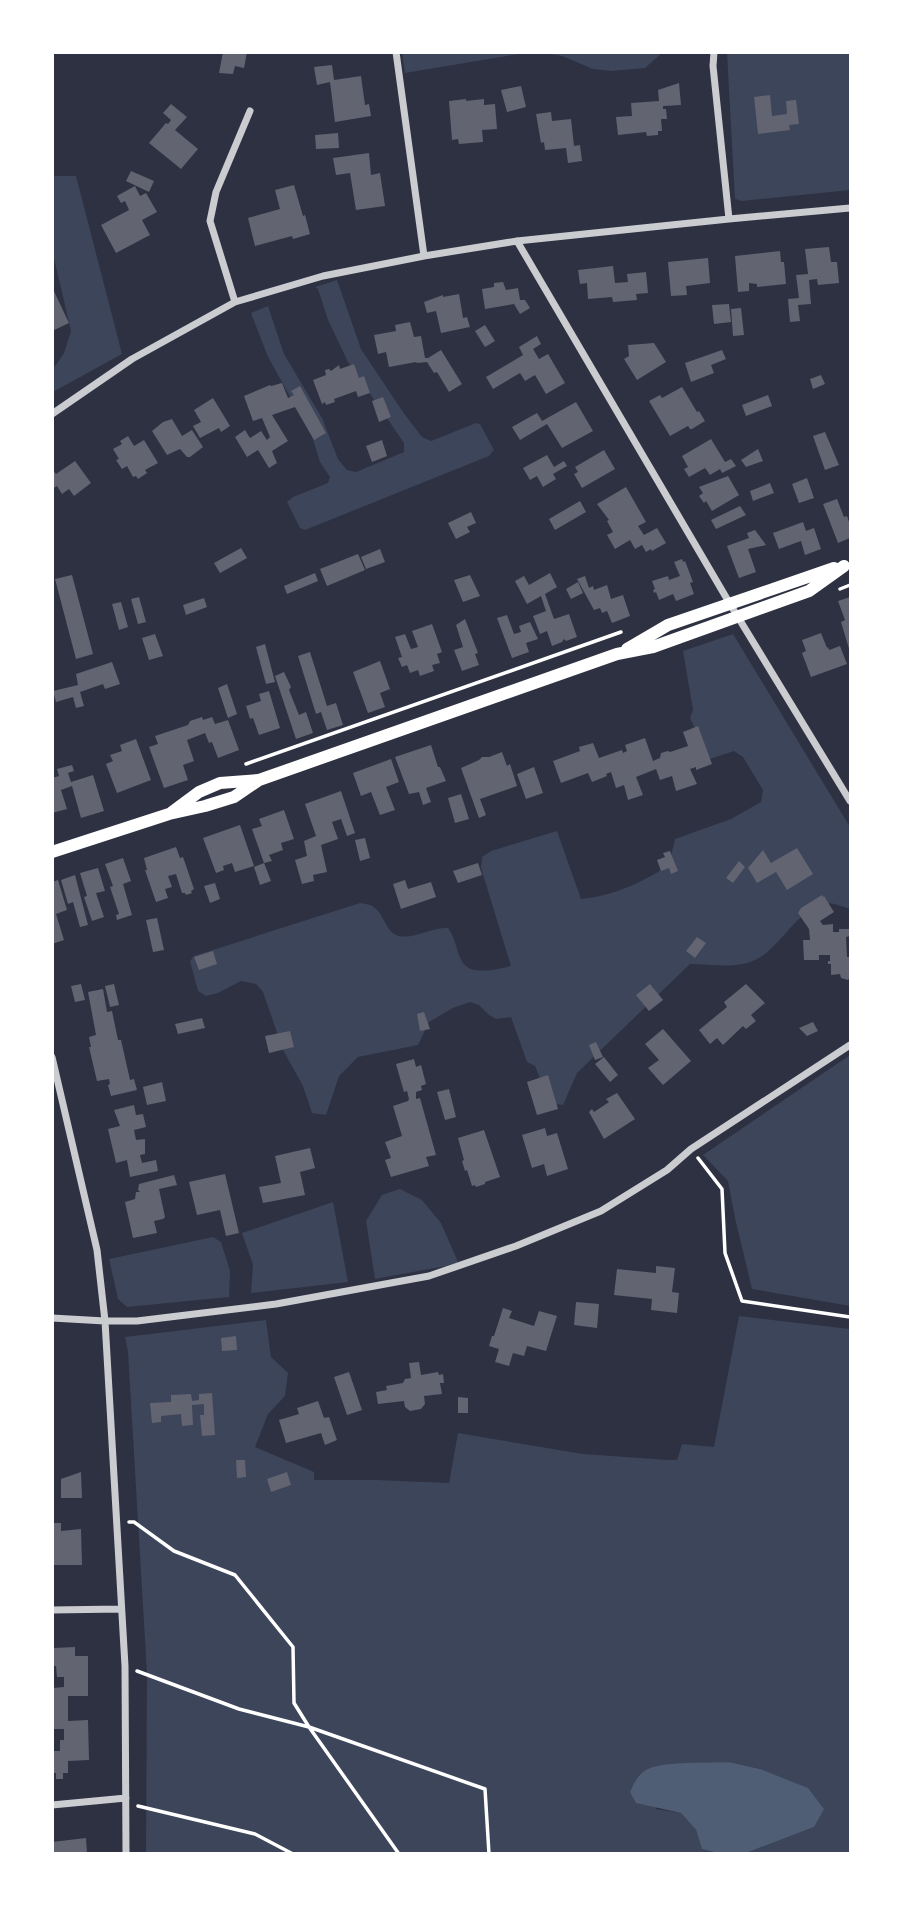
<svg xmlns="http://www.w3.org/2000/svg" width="903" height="1906" font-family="'Exo 2',sans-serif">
<rect width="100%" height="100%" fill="#2d3142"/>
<path fill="#3c4559" d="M402 52H525V53L405 73Z
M544 53H687H662L645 68 611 71 593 69 562 56Z
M727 53H850V190L742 201 735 199Z
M53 176H76L122 354 53 392V369L64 353 71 331 53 254Z
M337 280 361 349 403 412 422 437 431 441 476 423 480 424 494 450 489 456 305 530 300 528 287 502 293 497 328 483 330 477 320 462 312 436 268 357 251 313 268 306 284 354 322 418 338 459 347 470 356 472 404 452V443L348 362 328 320 318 289 315 287Z
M733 634 850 827V909C844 907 836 904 829 903 803 902 782 945 759 958 738 970 712 964 690 964L577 1073 563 1105 550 1103 535 1066 527 1062 511 1017 496 1019 489 1015 479 1005 470 1002 453 1008 429 1022 418 1045 358 1057 339 1076 326 1115 312 1113 303 1086 283 1050 263 992 256 984 241 981 218 993 206 996 198 991 190 961 194 956 360 903C365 904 371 904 375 908 385 916 386 933 399 936 415 939 432 927 448 928 456 938 456 952 463 963 472 976 498 969 511 966L481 868 482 857 491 851 557 831 581 899C613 896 643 882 669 865L675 839 731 819 761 802 763 790 743 757 734 751 710 759 707 756 690 718 693 710 683 651Z
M850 1055V1306L752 1289 735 1218 728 1181 703 1155Z
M400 1189 422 1200 441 1223 458 1262 446 1266 375 1279 366 1221 382 1195Z
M333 1202 348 1282 251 1293 253 1265 242 1233Z
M213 1237 221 1242 230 1271 229 1297 127 1307 118 1299 109 1259Z
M739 1316 850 1329V1853H746L814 1827 760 1769 729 1762 671 1764 656 1809 681 1813 696 1830 702 1849 718 1853H146L147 1674 128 1352 125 1337 266 1320 271 1357 288 1373 285 1396 268 1414 255 1447 314 1472V1480H377L449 1483 458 1433 583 1454 669 1460H677L682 1444 714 1447Z"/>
<path fill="#4f5d75" d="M729 1762 760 1769 808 1788 824 1809 814 1827 746 1853H718L702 1849 696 1830 681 1813 636 1803 630 1792C634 1783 637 1776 646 1770 661 1761 710 1763 729 1762Z"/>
<path fill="#626471" d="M223 52H247L244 68 235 66 233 74 219 73Z
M332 65 334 80 361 76 365 105 369 104 371 116 335 122 330 82 317 85 314 67Z
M679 83 681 105 663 106V109H666L667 119H661L662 131H658V135L647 136 646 132 618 135 616 117 632 116 631 103 659 101 658 90Z
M521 86 526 107 507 112 501 90Z
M770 95 772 116 787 114 786 101 796 100 799 124 789 125 790 130 758 134 754 97Z
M466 99V101L484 99V105L495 104 497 129 482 130 483 142 459 144 458 139 452 140 449 101Z
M171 104 187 117 175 130 198 149 181 169 149 143 166 123 168 124 171 120 163 113Z
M551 112 552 121 571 119 574 146 580 145 582 161 568 163 566 148 545 150 544 142 541 143 536 114Z
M338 133 339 148 316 149 315 135Z
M369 153 371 175 380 173 385 206 356 210 350 173 336 175 333 158Z
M131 171 154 181 149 192 126 181Z
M294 185 303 216 305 215 310 234 293 239 292 236 255 246 248 218 280 209 275 190Z
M135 186 140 196 146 193 157 212 142 220 150 235 116 253 101 225 129 210 125 201 121 203 117 196Z
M829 247 831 262H837L839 283 818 285 817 279 809 280 811 304 798 305 800 321 790 322 788 299 799 298 796 275 808 274 805 249Z
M780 251 781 262H784L786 284 757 287V284L749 283V291L738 292 735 256Z
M708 258 710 283 686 286 687 295 671 296 668 262Z
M613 266 615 283 628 282 627 274 646 272 648 293 636 294 637 300 613 302 612 297 588 299 587 283 580 284 578 270Z
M503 282 506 290 518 288 520 300H525L530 308 520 314 514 304 485 309 482 289 494 287V283Z
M52 287 69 323 52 331Z
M459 294 463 318 467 317 470 327 441 333 436 311 427 313 424 302 443 295V297Z
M729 304 731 322 714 324 712 305Z
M741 308 744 335 733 336 731 309Z
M410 322 414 337 421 336 425 358H428L441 350 462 384 449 392 437 372 434 373 427 362 417 363 416 362 389 367 386 352 378 354 374 335 396 331 395 325Z
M485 325 495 341 485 347 475 331Z
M537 336 541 344 533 349 539 359 548 354 565 383 546 394 535 375 525 381 520 373 493 389 486 377 523 355 519 347Z
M654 343 666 362 637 380 624 359 629 356 628 345Z
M722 350 726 359 711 365 714 373 691 382 685 363Z
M354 364 359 378 364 376 370 393 358 397 356 391 334 399 335 402 326 405 325 402 322 404 313 380 326 375 325 370 329 369 331 371 339 365 340 369Z
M821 375 825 384 813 389 810 379Z
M282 383 288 398 294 395 291 391 300 386 326 433 314 440 295 407 272 415 288 441 272 451 277 463 269 468 258 450 247 457 235 437 245 430 250 438 261 431 267 440 270 437 262 418 253 421 244 396 270 385 271 386Z
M682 387 697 412 699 411 705 421 692 429H690L688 426 670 436 649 401 660 395 662 398Z
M768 395 772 406 746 416 742 405Z
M383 397 391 417 379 422 372 401Z
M213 398 230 426 221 432 219 428 200 438 193 426 201 422 194 410Z
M576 402 593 431 562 448 547 424 520 440 512 427 537 413 542 421Z
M172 419 182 436 192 430 203 447 190 457H187L180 449 167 455 152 431 163 422Z
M825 432 839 465 825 470 813 436Z
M128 436 134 446 144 440 158 463 145 470 147 473 138 479 136 476 133 477 127 466 122 469 116 460 119 459 113 449 122 444 120 441Z
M711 439 725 462 731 459 736 466 722 473 720 469 710 475 705 468 689 477 684 469 688 467 682 456Z
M382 440 387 456 372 462 366 446Z
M758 449 763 461 746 467 741 460Z
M604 450 615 469 582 488 574 474 578 472 575 467Z
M547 455 554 467 564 461 567 466 553 474 556 479 543 487 537 476 530 480 523 468Z
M75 461 91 483 74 496 69 489 62 494 57 486 52 489V469L56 474Z
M728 476 739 495 712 511 706 501 704 503 699 496 703 493 699 487Z
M807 478 814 498 799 503 792 484Z
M770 483 774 493 753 501 750 491Z
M626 487 646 522 638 526 644 535 657 528 666 543 652 551 651 549 646 552 642 545 635 549 630 540 615 549 607 535 613 532 607 521 609 520 597 504Z
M837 499 844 517 847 516 850 525V538L838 543 823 504Z
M580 501 586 512 555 530 549 519Z
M740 506 746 515 716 529 711 520Z
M471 512 476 523 467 527 470 532 456 539 448 523Z
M803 522 806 531 814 528 821 549 805 555 801 541 779 549 773 533Z
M755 530 766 545 748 549 756 572 739 578 727 546 749 538 747 533Z
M241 548 247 558 220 573 214 563Z
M380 549 385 562 366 569 361 557Z
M358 554 365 570 327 586 320 569Z
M682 559 683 562 685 561 693 582 690 583 694 594 676 601 673 594 659 600 656 592 654 593 653 590 655 589 652 581 668 576 669 580 680 576 674 562Z
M315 573 318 581 287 594 284 586Z
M550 573 557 587 545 594 554 619 569 614 577 637 566 641 564 639 562 642 552 646 547 631 540 634 533 616 546 611 541 596 527 604 515 581 524 576 529 585Z
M72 575 93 654 76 659 55 579Z
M470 575 480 596 463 602 454 580Z
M585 576 589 588 593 586 594 590 607 585 611 599 623 595 630 616 612 623 607 611 602 613 600 608 594 610 577 579Z
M578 582 583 593 571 599 566 589Z
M139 597 146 622 138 624 131 599Z
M850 597V652L841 622 845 620 838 601Z
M204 598 207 607 186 615 183 605Z
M121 602 128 627 119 630 112 604Z
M507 615 514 634 521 632 519 626 530 622 538 639 526 643 529 652 512 658 497 618Z
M465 619 478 653 475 654 479 665 462 671 454 650 463 647 456 625Z
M432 624 442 652 437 654 440 663 432 665 434 671 420 676 418 670 410 673 407 665 402 667 398 658 402 657 395 637 405 634 411 649 418 647 412 631Z
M821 633 827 648 828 647 829 650 840 646 847 664 811 677 802 653 806 651 802 640Z
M155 634 163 656 149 660 142 638Z
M265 644 275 682 266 684 256 647Z
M310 652 327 706 336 703 343 725 327 730 321 712 316 714 298 656Z
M380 661 390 689 380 693 385 707 368 713 353 672Z
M112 662 120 684 105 689 103 684 80 692 84 706 76 708 73 697 56 702 53 691 78 685 76 674Z
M284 672 291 687 289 690 299 715 306 712 313 733 296 739 275 676Z
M227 684 237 714 228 718 218 688Z
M269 691 280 728 259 735 253 718 250 719 246 706 261 701 259 694Z
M202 717 203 720 212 717 215 724 228 720 239 750 218 758 212 742 209 743 205 733 187 740 194 761 183 765 188 780 164 788 149 747 158 744 155 736 188 725 190 721Z
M698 726 712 764 696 770V767L690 769 697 784 676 791 672 776 660 780 656 769 636 777 643 795 628 800 624 785 616 788 611 772 606 774 607 776 592 782 588 773 561 783 553 761 580 751 579 747 593 743 599 758 622 750 623 753 627 751 625 745 645 738 653 761 660 758 661 753 668 751 670 752 688 746 683 732Z
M136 739 151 780 117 793 106 764 113 761 110 755 122 751 120 745Z
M431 745 438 767H440L446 781 426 788 431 802 423 805 419 792 409 794 395 757Z
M502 752 507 766 510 764 517 786 480 799 486 815 479 818 461 768 479 760 482 757H489Z
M391 759 399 782 386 787 395 810 380 815 371 792 361 796 353 773Z
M72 765 74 771 68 773 71 782 93 775 104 811 81 818 72 786 61 790 67 809 52 813V778L59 776 57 769Z
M534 767 543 793 526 799 517 774Z
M341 791 355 833 347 836 341 819 332 822 338 839 321 845 327 872 313 875 314 881 302 884 295 860 307 856 304 841 316 836 305 804Z
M461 794 469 819 455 823 448 798Z
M284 810 294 839 281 843 283 850 269 855 272 861 264 863 271 881 260 885 254 867 264 863 252 829 262 826 259 819Z
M240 825 254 866 235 872 232 863 223 866 224 870 216 873 203 838Z
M365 838 370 858 360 861 355 840Z
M176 847 180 858 183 857 194 889 191 891 192 893 186 895 185 893H182L176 874 168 876 172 887 165 889 168 898 156 902 145 870H147L144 858Z
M797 848 813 874 787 890 776 872 757 883 748 868 763 850 771 863Z
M670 851 678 871 671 874 669 868 661 871 657 860 665 857 663 853Z
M123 858 131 881 123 884 132 915 117 920 116 915 119 914 110 887 113 886 105 864Z
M739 861 745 867 733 883 726 878Z
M478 863 482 875 458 883 453 871Z
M98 868 105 891 96 893 104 917 92 921 84 897 87 896 80 873Z
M75 875 88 925 80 927 73 902 68 904 61 880Z
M58 880 67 910 56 914 64 940 52 944V882Z
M405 880 408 889 431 882 436 897 401 909 393 884Z
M215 883 220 899 210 903 204 886Z
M822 895 823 897 824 896 834 912 820 921 823 925 833 924V932H839V929H850V936L846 937 847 957H850V977L848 980 841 978 840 974 831 975V964H828V961H830V955H819V960H804L803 940H810L809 929 798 913 801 908Z
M157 918 164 950 153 952 146 920Z
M697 937 706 943 695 958 686 951Z
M213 951 217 964 199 970 194 957Z
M81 984 85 1000 75 1002 71 986Z
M114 984 119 1005 110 1007 105 986Z
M650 984 663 1000 649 1011 636 995Z
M746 984 765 1003 751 1015 756 1021 746 1029 743 1026 723 1045 717 1038 710 1044 699 1030 727 1007 724 1002Z
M103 989 107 1012 112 1011 118 1040H121L130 1080 134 1079 137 1090 111 1096 108 1085 110 1084 109 1079 97 1081 89 1047H91L89 1037 96 1035 88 992Z
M424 1012 430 1029 420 1031 417 1014Z
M202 1018 205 1028 178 1034 175 1024Z
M813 1022 818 1031 807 1036 799 1028Z
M663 1029 691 1061 663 1085 648 1068 659 1060 645 1044Z
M290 1031 294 1047 269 1053 265 1036Z
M596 1042 603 1057 595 1060 589 1045Z
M604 1057 618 1075 610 1082 595 1064Z
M414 1059 416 1067 421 1065 426 1084 421 1086 422 1090 416 1092V1099L420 1098 436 1155 426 1157 429 1166 391 1177 385 1160 391 1158 385 1142 402 1136 393 1106 408 1101 409 1099 407 1091 404 1092 396 1064Z
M548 1075 558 1109 537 1115 527 1082Z
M162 1082 166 1101 147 1105 143 1087Z
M449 1089 456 1117 445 1120 437 1092Z
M617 1093 635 1119 604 1139 589 1112 592 1109 594 1112 609 1102 606 1099Z
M134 1105 136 1115 143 1114 146 1127 134 1130 136 1140 145 1139V1154L140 1155 142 1163 156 1160 158 1171 130 1177 127 1160 116 1163 108 1129 120 1126 114 1110Z
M545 1128 547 1136 557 1133 568 1169 547 1176 544 1164 532 1168 522 1135Z
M484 1130 500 1177 485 1182V1184L476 1187 475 1185 472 1186 467 1170 465 1171 462 1161 464 1160 458 1138Z
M310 1148 315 1168 300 1172 305 1195 263 1203 259 1187 281 1183 275 1156Z
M225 1174 239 1233 226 1236 220 1210 197 1215 189 1182Z
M174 1175 177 1185 159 1189 165 1217 163 1219 154 1221 157 1233 133 1238 125 1202 135 1199 136 1192H140L138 1190 139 1184Z
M656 1266 675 1268 672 1292 679 1293 677 1313 651 1310 652 1299 614 1295 617 1269 656 1273Z
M576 1302 599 1304 597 1328 574 1325Z
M503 1308 512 1311 509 1318 534 1326 539 1311 557 1316 546 1351 527 1346 524 1356 513 1353 509 1366 495 1362 499 1349 489 1346 492 1336H494Z
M236 1336 237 1350 222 1351 221 1338Z
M419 1362 421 1375 438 1372 439 1375 443 1374 444 1383H440L442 1394 424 1396 425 1404 421 1409 410 1411 405 1407 404 1401 378 1404 376 1392 387 1390 386 1386 403 1383 405 1379 411 1378 409 1363Z
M349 1372 362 1410 347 1415 334 1377Z
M212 1393 215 1435 202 1436 200 1415H204V1404L192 1405 193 1425 182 1426 181 1414 161 1416V1422L152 1423 150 1403 171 1402V1395L191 1394 192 1401 199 1400V1394Z
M458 1397 468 1398V1413H458Z
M318 1401 324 1418 329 1417 337 1440 325 1445 321 1433 286 1443 279 1420 299 1414 297 1408Z
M236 1460H245L246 1477 237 1478Z
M81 1472 82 1498H61V1479Z
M287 1472 291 1485 271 1492 267 1479Z
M52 1523H61V1531L81 1529 82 1565H52Z
M75 1647V1656H88V1696H68V1721L88 1720 89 1760 68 1761V1773H63V1779H56V1773H52L54 1751H60V1740H64V1729H53V1688L64 1687V1677H57L56 1666H53V1648Z
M86 1838 87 1853H52V1842Z"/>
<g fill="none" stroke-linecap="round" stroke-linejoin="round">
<path stroke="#fff" stroke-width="3.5" d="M840 589 850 585
M246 764 621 632
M698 1158 722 1189 725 1253 742 1301 850 1317
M129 1522H134L174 1551 235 1575 293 1647 294 1703 309 1727 399 1854
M137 1671 239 1709 309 1727 485 1789 489 1854
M138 1806 255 1834 293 1854"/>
<path stroke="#caccd0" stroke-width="7" d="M396 52 424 256
M714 52 713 66 729 219
M517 241 730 604 850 801
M235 302 210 221 216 192 250 111
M52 414 132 359 235 302 323 276 424 256 517 241 729 219 850 208
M52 1057 97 1250 105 1321 125 1666 126 1854
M52 1318 105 1321H137L276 1304 429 1276 516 1246 601 1211 667 1170 691 1149 850 1045
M52 1610 121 1609
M52 1805 126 1798"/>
<path stroke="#fff" stroke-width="12" d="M627 649 668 625 834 568
M172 812 199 792 220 783 258 780
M52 852 169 814 205 806 234 797 259 780 617 654 653 647 809 591 844 566"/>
</g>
<rect width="903" height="1906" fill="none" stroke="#ffffff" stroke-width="108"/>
</svg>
